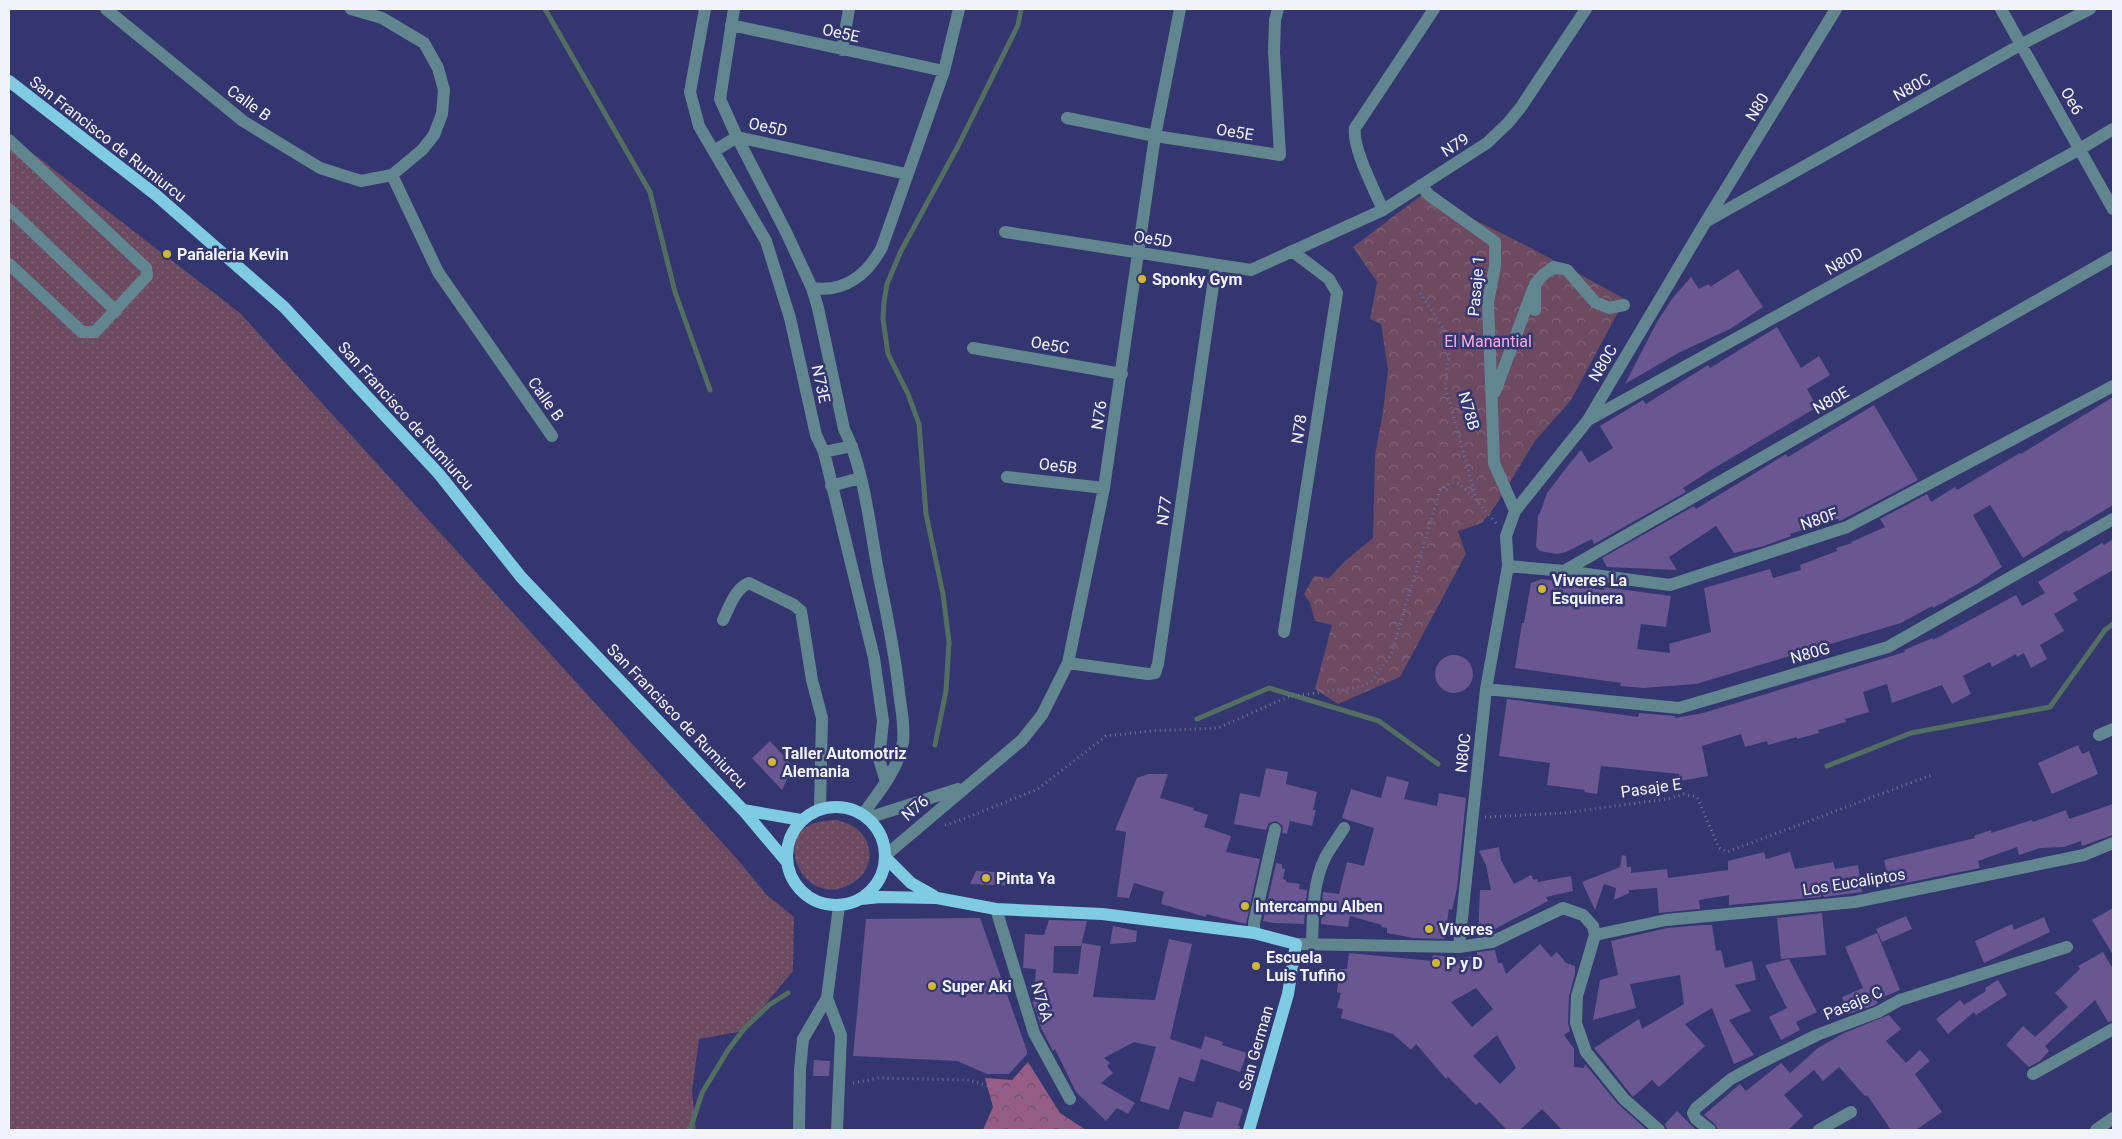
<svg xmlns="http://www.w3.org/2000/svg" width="2122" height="1139" font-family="Roboto,sans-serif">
<defs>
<pattern id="grass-dots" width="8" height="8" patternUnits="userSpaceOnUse" patternTransform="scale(1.25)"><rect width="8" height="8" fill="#6c4a62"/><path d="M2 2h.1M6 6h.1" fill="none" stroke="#816579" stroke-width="1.8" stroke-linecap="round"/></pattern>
<pattern id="forest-crowns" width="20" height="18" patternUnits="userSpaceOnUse" patternTransform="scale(1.25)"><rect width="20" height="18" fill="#965e86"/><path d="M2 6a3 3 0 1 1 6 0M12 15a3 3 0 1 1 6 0" fill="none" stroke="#6c5266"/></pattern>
<pattern id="park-crowns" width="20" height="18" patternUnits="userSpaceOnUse" patternTransform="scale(1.25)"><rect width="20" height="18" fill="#6c4a62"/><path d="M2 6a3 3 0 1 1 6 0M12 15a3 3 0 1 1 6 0" fill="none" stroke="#816579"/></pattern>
</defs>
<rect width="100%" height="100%" fill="#33366f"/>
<path fill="url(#grass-dots)" d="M9 135 240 313 738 860 767 895 794 917 793 971 743 1031 699 1039 692 1091 696 1130H9Z
M836 820C843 822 851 824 857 829 873 842 874 866 858 879 813 915 774 849 806 827 815 821 826 821 836 820Z"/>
<path fill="url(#forest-crowns)" d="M1028 1062 1060 1113 1086 1130H983L993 1107 985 1078 1012 1080Z"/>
<path fill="url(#park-crowns)" d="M1423 194 1531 248 1625 299 1571 400 1535 441 1496 505 1482 523 1458 531 1466 554 1400 677 1338 704 1315 689 1332 625 1315 621 1310 603 1304 594 1314 576 1329 578 1345 561 1373 538 1375 455 1383 412 1388 369 1381 324 1370 319 1377 282 1353 247Z"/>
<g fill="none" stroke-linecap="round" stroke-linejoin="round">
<path stroke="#546e62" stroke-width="5" d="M545 9 650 192 675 292 710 390
M1197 719 1269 688 1379 721 1438 764
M935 745 946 691 949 642 943 594 926 514 919 424 908 394 888 354 883 319 884 302 887 284 901 251 958 146 1018 25 1021 9
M1827 766 1911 733 2050 707 2105 630 2113 624
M690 1130 702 1093 728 1050 744 1029 769 1005 788 993"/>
</g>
<path fill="#6a5692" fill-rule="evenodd" d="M1738 269 1763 307 1730 329 1680 352 1625 384 1657 322 1672 299 1691 277 1699 289 1709 284 1710 287Z
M1777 327 1801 368 1819 356 1830 375 1807 389 1817 407 1711 470 1683 488 1686 492 1594 544 1592 539 1566 552 1557 554 1540 551 1536 547 1538 515 1540 513 1547 493 1570 463 1581 450 1589 463 1613 448 1600 426 1643 400 1646 404 1708 365 1710 368Z
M2113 397V505L2068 532 2067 530 2023 558 1990 505 1973 515 2002 567 1977 584 1933 608 1932 606 1901 623 1696 684 1643 688 1620 686 1621 683 1515 668 1522 623H1524L1531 583 1542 579 1556 581V583L1604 590V587L1671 596 1666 627 1641 624 1637 649 1670 653 1669 644 1711 632 1704 588 1770 569 1773 578 1801 570 1800 565 1837 551 1836 548 1852 543 1851 542 1885 527 1880 519 1927 494 1931 502 1955 487 1957 490 2020 453 2021 454Z
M1874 405 1918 480 1842 520 1839 521 1838 519 1790 534 1791 536 1764 546 1734 553 1716 526 1669 557 1677 570 1607 567 1602 558 1694 506 1696 509 1786 454 1788 457Z
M2113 539V570L2073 593 2078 600 2054 614 2064 631 2040 645 2047 659 2031 668 2024 653 2017 657 2016 654 1992 667 1990 662 1963 676 1971 694 1952 704 1942 685 1892 703 1887 684 1863 692 1869 712 1845 719 1846 722 1818 730 1819 733 1797 739V737L1768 745 1767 741 1745 747 1741 734 1702 746 1708 776 1680 781 1679 774 1601 766 1597 794 1584 792 1585 790 1547 785 1550 763 1499 756 1507 699 1638 717 1639 713 1675 716V718L1703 713 1905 652 1904 650 1933 638V640L2016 595 2022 606 2045 593 2038 582 2102 543 2104 545Z
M1435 674a19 19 0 1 1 38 0a19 19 0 1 1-38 0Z
M770 741 793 766 782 790 752 758Z
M2078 745 2082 754 2089 751 2098 774 2052 794 2038 763Z
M1266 768 1288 772 1286 784 1317 792 1313 810H1316L1312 826 1290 821 1287 834 1282 833 1283 826 1276 821 1269 823 1266 830 1234 824 1240 793 1260 797Z
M1148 774H1168L1160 798 1194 808 1193 810 1208 815 1204 827 1231 836 1226 852 1260 859 1246 924 1206 914V917L1161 904 1164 892 1134 883 1129 898 1117 897 1126 832 1115 830 1137 778Z
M1387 776 1409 782 1404 799 1437 806 1439 793 1466 798 1457 888 1452 910 1449 909 1444 939 1413 938 1387 933V928L1381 927 1382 925 1350 916 1348 927 1321 924 1323 892 1339 894 1347 862 1364 866 1374 828 1342 818 1351 789 1381 798Z
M2113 804V835L2082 846 2081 841 2064 847 2040 848 2019 855 2017 847 1978 861 1980 868 1890 886 1884 860 1975 838 1974 836 1991 830V833L2032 820 2033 822 2066 810 2069 819Z
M1499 847 1501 860 1514 884 1531 875 1534 880 1537 879 1538 882 1571 876 1573 891 1546 897 1548 901 1491 931V933L1478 936 1480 890H1491L1486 865 1479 851Z
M1764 852 1766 859 1790 852 1795 869 1833 862 1835 869 1858 865 1862 892 1824 897 1820 889 1821 897 1729 905V895L1699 900 1700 909 1659 913 1657 888 1629 890V893L1614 900 1616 888 1604 884 1595 910 1582 882 1620 867 1622 855 1626 856 1627 867H1631V873L1667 869 1668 878 1728 870V861Z
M1276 863 1282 864V868L1285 869 1283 879 1286 880V882L1300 884 1299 889 1307 890 1304 924 1274 923 1263 921Z
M976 871 1016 873V886L970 884Z
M2113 908V955L2092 920Z
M1822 913 1826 955 1781 959 1777 918Z
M1906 916 1912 929 1882 942 1876 929Z
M2044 917 2050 932 1984 963 1975 941 2012 924 2014 930Z
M980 918 1027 1051V1054L1009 1074H987L957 1061 853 1056 866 919Z
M1049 920 1087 921 1081 946H1054L1053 973 1078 974 1082 943 1101 946 1093 997 1155 1000 1169 939 1192 944 1170 1039 1201 1049 1205 1036 1223 1042 1222 1045 1247 1053 1240 1072 1201 1059 1194 1082 1179 1077 1169 1110 1140 1101 1156 1047 1134 1042 1104 1058 1110 1063 1107 1066 1113 1073 1101 1083 1135 1103 1128 1114 1117 1108 1106 1121 1076 1092 1055 1049 1053 1051 1042 1030 1033 1003 1036 969 1023 968 1025 934 1044 935Z
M1702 925H1712L1716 951 1721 950 1725 968 1752 961 1756 980 1735 985 1751 1011 1729 1020 1754 1055 1734 1064 1712 1008 1685 1024 1705 1046 1659 1087 1652 1080 1633 1097 1594 1048 1639 1019 1642 1029 1684 1004 1680 975 1630 984 1636 1008 1593 1020 1600 980 1618 975 1611 941 1667 928Z
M1113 926 1137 931 1136 942 1110 944Z
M1877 933 1900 990 1876 1000 1878 1003 1875 1005 1849 1014 1842 997 1863 988 1845 947Z
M1540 944 1551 957 1557 952 1566 963 1575 966V974L1569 996 1568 1023 1570 1031 1564 1035 1574 1049V1067L1584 1068 1585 1064 1618 1104 1647 1130H1562L1542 1109 1520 1130H1507L1480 1102 1476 1105 1448 1077 1446 1079 1416 1044 1411 1050 1393 1034 1341 1018 1343 1009 1337 1008 1341 993 1337 992 1340 969H1347L1349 953 1432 961 1433 955 1463 958 1477 955V952L1495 950 1498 963H1502L1506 974ZM1476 988 1493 1009 1472 1027 1451 1002ZM1497 1035 1516 1068 1500 1084 1473 1056Z
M2103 952 2113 969V1021L2108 1022 2095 1000 2045 1046 2049 1051 2040 1061 2029 1067 2006 1045 2023 1026 2035 1037 2068 1007 2055 993 2080 969 2078 966Z
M1789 959 1817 1012 1796 1022 1800 1030 1781 1040 1769 1017 1787 1008 1765 965Z
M1998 980 2007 995 1976 1015 1974 1012 1948 1034 1936 1019 1960 1000 1964 1005 1986 991 1985 988Z
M1889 1015 1901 1029 1886 1041 1906 1063 1920 1050 1930 1061 1915 1074 1942 1112 1916 1130H1891L1867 1095 1865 1096 1839 1067 1823 1081 1814 1070 1784 1095 1803 1116 1788 1130H1718L1715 1124 1704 1115 1740 1084 1746 1091 1781 1063 1790 1073 1818 1048 1844 1033Z
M814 1060 830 1061 829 1076H813Z
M1217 1101 1243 1109 1238 1126H1240L1239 1130H1178L1184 1111 1212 1118Z
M1677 1111 1691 1125 1697 1130H1667L1665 1124Z"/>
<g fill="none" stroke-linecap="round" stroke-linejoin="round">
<path stroke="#6f729b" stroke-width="3" stroke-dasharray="1 4" stroke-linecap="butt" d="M1420 293 1451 340 1445 386 1477 501 1496 523
M1485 817 1563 813 1667 799 1684 794 1697 797 1719 848 1727 852 1934 774
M945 825 961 820 1038 789 1106 736 1151 731 1218 728 1288 697 1359 687 1371 682 1391 655 1440 490 1450 483H1459L1477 501
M853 1083 879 1078 969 1080 1022 1096 1069 1130"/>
<path stroke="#628690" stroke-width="12" d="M106 9 243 121 320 168 361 181 392 175 422 150 434 135 442 114 444 90 438 68 424 43 382 18 351 9
M705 9 690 92 699 126 766 241 790 318 816 435 824 452 874 658 883 721 879 759 886 782
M734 9 720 99 737 137 786 232 812 288 818 308 844 429C865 470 870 531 879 576 887 615 895 653 899 692 901 708 905 726 903 742 898 770 879 792 863 814
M2001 9 2113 209
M731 25 944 71
M842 50 849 9
M1067 118 1155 136 1280 155 1274 52 1275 20 1278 9
M9 140 146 268 147 276 95 332H82L9 264
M714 151 737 137 906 174
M392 175 438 272 552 436
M1421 185 1429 195 1495 242V266L1488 302 1494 463 1515 511
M9 209 116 311
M1383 210C1375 191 1352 148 1355 128L1434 9
M1707 221 2022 44 2090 9
M1005 232 1251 270 1383 210 1487 143 1508 123 1521 107 1586 9
M812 288C845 293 868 274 882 247L944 71 959 9
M1535 310V284L1544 274 1554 267 1567 270 1595 302 1609 308 1624 305
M973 348 1122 374
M1495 392 1533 289
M1588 420 2080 149 2113 129
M824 452 852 446
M1007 477 1104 488
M831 486 860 478
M1508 566 1564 571 1670 585 1847 527 2113 386
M1564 571 2113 257
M723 620C729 608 735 588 749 583L794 605 801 611 812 680 822 718 820 809
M1284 632 1337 293 1329 279 1292 251
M1068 663 1148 674 1155 673 1158 664 1216 265
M1486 689 1679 708 1888 647 2113 519
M2099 735 2113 729
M868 818 958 789
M886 855 1022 740 1042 715 1068 663 1104 488 1155 136 1180 9
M996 909 1034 1033 1070 1099
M1254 933V923L1275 829
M1595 935 1666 920 1855 902 2084 855 2113 843
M1296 944 1459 947 1492 942 1563 908 1583 915 1593 926 1595 935 1577 996 1576 1023 1586 1052 1624 1099 1659 1130
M1312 944C1313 917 1312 884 1325 858 1330 848 1338 838 1344 828
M1459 947 1486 689 1508 566 1506 536 1515 511 1588 420 1705 223 1836 9
M827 998 841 1035 837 1130
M2033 1074 2113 1029
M799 1130 800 1070 803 1039 827 998 839 906
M1710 1130 1696 1119 1693 1113 1696 1108 1731 1079 1762 1062 1817 1035 1878 1012 1900 1000 2067 947
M1819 1130 1851 1112
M2096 1130 2113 1118"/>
<path stroke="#7fcce2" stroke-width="12" d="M9 81 156 195 284 307 439 474 521 577 743 810 786 861
M787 856a49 49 0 1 1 98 0a49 49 0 1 1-98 0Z
M743 810 801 820
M886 858 911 883 934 896
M861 899 880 897 937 898 996 909 1102 914 1254 933 1296 944 1288 994 1249 1130"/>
</g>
<g fill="#d0b736" stroke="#33366f" stroke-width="2">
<circle cx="167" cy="254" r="5"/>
<circle cx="1142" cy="279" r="5"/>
<circle cx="1542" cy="589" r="5"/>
<circle cx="772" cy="762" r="5"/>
<circle cx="986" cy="878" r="5"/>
<circle cx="1245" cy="906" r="5"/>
<circle cx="1429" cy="929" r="5"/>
<circle cx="1436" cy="963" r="5"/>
<circle cx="1256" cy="966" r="5"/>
<circle cx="932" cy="986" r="5"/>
</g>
<g text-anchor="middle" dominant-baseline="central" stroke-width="5" stroke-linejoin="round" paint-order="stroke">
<g font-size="16" fill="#f2f4fb" stroke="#33366f">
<text transform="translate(841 33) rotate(12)">Oe5E</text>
<text transform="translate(1912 87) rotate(-29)">N80C</text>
<text transform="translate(2072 101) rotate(61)">Oe6</text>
<text transform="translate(249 103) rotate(36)">Calle B</text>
<text transform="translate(1757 107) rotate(-59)">N80</text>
<text transform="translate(768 127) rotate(12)">Oe5D</text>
<text transform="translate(1235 132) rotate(9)">Oe5E</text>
<text transform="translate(108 139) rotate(38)">San Francisco de Rumiurcu</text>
<text transform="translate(1455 145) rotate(-33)">N79</text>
<text transform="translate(1153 239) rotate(9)">Oe5D</text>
<text transform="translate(1844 261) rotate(-29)">N80D</text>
<text transform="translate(1476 286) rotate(-85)">Pasaje 1</text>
<text transform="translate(1050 345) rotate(10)">Oe5C</text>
<text transform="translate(1603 363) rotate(-59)">N80C</text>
<text transform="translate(821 384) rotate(78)">N73E</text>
<text transform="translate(546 399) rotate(55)">Calle B</text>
<text transform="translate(1831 400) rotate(-30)">N80E</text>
<text transform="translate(1469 411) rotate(74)">N78B</text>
<text transform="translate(1099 415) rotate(-81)">N76</text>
<text transform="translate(406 416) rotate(48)">San Francisco de Rumiurcu</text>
<text transform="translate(1299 429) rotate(-81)">N78</text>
<text transform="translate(1058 466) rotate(7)">Oe5B</text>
<text transform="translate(1164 511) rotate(-82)">N77</text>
<text transform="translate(1819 519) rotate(-19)">N80F</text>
<text transform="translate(1810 653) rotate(-16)">N80G</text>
<text transform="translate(677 716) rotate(46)">San Francisco de Rumiurcu</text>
<text transform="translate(1463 753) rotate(-84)">N80C</text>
<text transform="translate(1651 788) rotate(-8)">Pasaje E</text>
<text transform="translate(915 808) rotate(-41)">N76</text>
<text transform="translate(1854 882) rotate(-9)">Los Eucaliptos</text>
<text transform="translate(1042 1002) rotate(73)">N76A</text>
<text transform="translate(1853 1003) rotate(-23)">Pasaje C</text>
<text transform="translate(1256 1048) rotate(-74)">San German</text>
</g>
<g font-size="16" font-weight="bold" fill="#f2f4fb" stroke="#33366f" text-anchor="start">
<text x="177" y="254">Pañaleria Kevin</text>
<text x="1152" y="279">Sponky Gym</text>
<text x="1552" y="580">Viveres La<tspan x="1552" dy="18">Esquinera</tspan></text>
<text x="782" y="753">Taller Automotriz<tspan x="782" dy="18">Alemania</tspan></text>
<text x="996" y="878">Pinta Ya</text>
<text x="1255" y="906">Intercampu Alben</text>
<text x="1439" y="929">Viveres</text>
<text x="1266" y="957">Escuela<tspan x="1266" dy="18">Luis Tufiño</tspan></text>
<text x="1446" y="963">P y D</text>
<text x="942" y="986">Super Aki</text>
</g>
<g font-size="16" fill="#feace6" stroke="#33366f">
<text x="1488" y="341">El Manantial</text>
</g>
</g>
<rect width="2122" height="1139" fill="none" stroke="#f2f4fb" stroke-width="20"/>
</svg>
